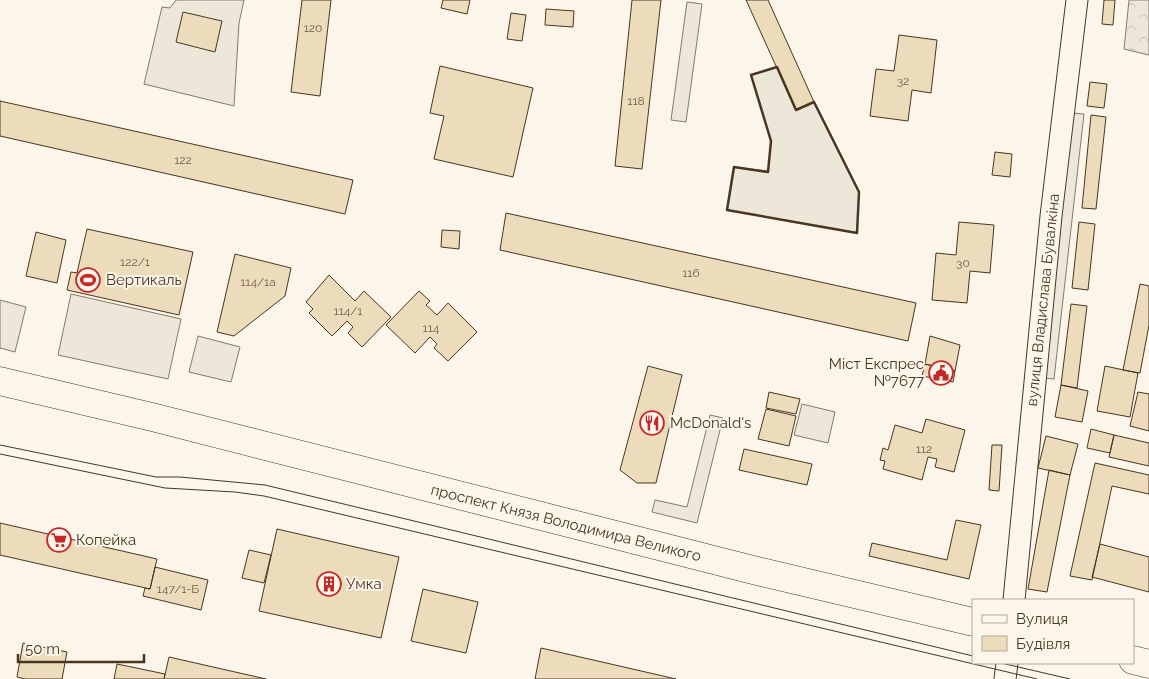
<svg xmlns="http://www.w3.org/2000/svg" width="1149" height="679" font-family="Raleway,sans-serif">
<defs>
<pattern id="park-crowns" width="20" height="18" patternUnits="userSpaceOnUse" patternTransform="scale(1.25)"><rect width="20" height="18" fill="#ede6d9"/><path d="M2 6a3 3 0 1 1 6 0M12 15a3 3 0 1 1 6 0" fill="none" stroke="#cdc6ba"/></pattern>
</defs>
<rect width="100%" height="100%" fill="#fbf6e9"/>
<path fill="url(#park-crowns)" stroke="#887966" d="M1129 0H1149V55L1124 49Z"/>
<path fill="#ede7d9" stroke="#887966" d="M176 0H244L239 23 234 106 144 84 162 7 170 8Z
M687 2 702 4 686 122 671 120Z
M777 67 814 102 859 192 857 233 727 210 734 167 768 171 771 141 751 75Z
M1072 113 1084 114 1054 379 1041 378Z
M71 294 181 319 168 379 58 355Z
M0 300 26 307 15 352 0 348Z
M198 336 240 347 231 382 189 372Z
M802 404 835 412 828 443 794 435Z
M710 415 723 418 697 523 652 512 655 500 687 507Z"/>
<path fill="#ecdcbc" stroke="#4a3520" d="M302 0H331L320 96 291 92Z
M443 0H470L467 14 441 8Z
M632 0H661L642 169 615 166Z
M746 0H768L814 102 796 110Z
M1104 0H1115L1113 25 1102 24Z
M546 9 574 11 573 27 545 25Z
M183 12 222 21 215 52 176 42Z
M511 13 526 15 522 41 507 39Z
M899 35 937 40 931 93 912 90 908 121 870 116 876 69 894 71Z
M440 66 533 88 513 177 434 159 444 116 430 113Z
M1090 82 1107 84 1104 108 1087 106Z
M0 101 353 180 345 214 0 136Z
M1091 115 1106 117 1096 209 1082 208Z
M995 152 1012 154 1010 177 992 175Z
M506 213 916 303 908 341 500 250Z
M959 222 994 225 990 273 970 271 967 303 932 300 936 253 956 255Z
M1079 222 1095 224 1088 290 1072 288Z
M87 229 193 252 179 315 67 290 71 272 77 273Z
M442 230 460 231 459 249 441 247Z
M36 232 66 240 57 283 26 276Z
M235 254 291 268 285 296 234 336 217 332Z
M329 275 355 301 364 291 391 317 362 347 348 333 353 327 347 321 332 336 309 313 313 309 306 302Z
M1140 284 1149 286V325L1140 373 1123 370Z
M419 291 430 301 426 305 437 315 448 303 477 332 448 361 434 348 437 344 430 337 415 353 386 325Z
M1071 304 1087 306 1077 388 1061 385Z
M930 336 960 345 955 371 925 364Z
M925 364 955 371 953 382 922 376Z
M648 366 682 375 656 483H637L620 470Z
M1105 366 1138 373 1130 417 1097 411Z
M1061 385 1088 391 1082 422 1055 417Z
M769 392 800 399 796 414 766 408Z
M1138 392 1149 394V431L1130 426Z
M766 409 796 416 789 446 758 439Z
M926 419 965 430 954 472 935 467 937 459 928 457 922 480 883 469 885 461 880 460 883 448 888 450 895 425 922 433Z
M1091 429 1114 435 1110 453 1087 448Z
M1114 435 1149 443V466L1109 457Z
M1046 436 1078 444 1070 475 1038 468Z
M992 445H1002L999 491 989 490Z
M744 449 812 464 807 485 739 470Z
M1095 463 1149 475V494L1112 486 1092 580 1070 576Z
M1049 470 1070 475 1047 592 1028 589Z
M956 520 981 525 969 579 869 556 872 543 947 560Z
M0 523 157 559 150 589 0 555Z
M277 529 399 557 381 638 259 611Z
M1100 544 1149 557V592L1092 577Z
M249 550 271 555 264 583 242 578Z
M155 567 208 580 201 610 143 596 145 588 150 589Z
M423 589 478 602 466 653 411 641Z
M23 643 67 652 62 679H25L17 677Z
M541 648 676 679H535Z
M169 657 266 679H164Z
M117 664 165 674 164 679H114Z"/>
<g fill="none" stroke-linecap="round" stroke-linejoin="round">
<g stroke="#4a3520" stroke-width="23">
<path id="secondary" d="M1014 600 1051 216 1077 0
M1005 679 1007 663"/>
</g>
<g stroke="#4a3520" stroke-width="29">
<path id="highway" d="M0 381 152 417 753 570 973 622
M1133 660 1149 664"/>
</g>
<use href="#secondary" stroke="#fbf6e9" stroke-width="21"/>
<use href="#highway" stroke="#fbf6e9" stroke-width="28"/>
<path stroke="#4a3520" stroke-width="1" d="M0 445 156 477H180L265 485 973 656
M0 454 165 488 235 492 264 496 1037 679
M1001 663 1070 679"/>
<path stroke="#4a3520" stroke-width="2.5" d="M777 67 796 110 814 102 859 192 857 233 727 210 734 167 768 172 771 141 751 75Z"/>
</g>
<defs>
<g id="stadium-ring" transform="scale(1.25)"><circle r="9.5" fill="#fbf6e9" stroke="#c62828" stroke-width="1.5"/><path d="M0-5a6.5 5 0 1 0 0 10a6.5 5 0 1 0 0-10ZM-3.5-1.8h7v3.6h-7Z" fill="#c62828"/></g>
<g id="civic-ring" transform="scale(1.25)"><circle r="9.5" fill="#fbf6e9" stroke="#c62828" stroke-width="1.5"/><path d="M-.6-6.5H3V-4.5H.6V-3L4-1V1h2V6H-6V1h2V-1L-.6-3ZM-1.2 2.5V6h2.4V2.5Z" fill="#c62828"/></g>
<g id="restaurant-ring" transform="scale(1.25)"><circle r="9.5" fill="#fbf6e9" stroke="#c62828" stroke-width="1.5"/><path d="M-5-6h1v4h1v-4h1v4h1v-4h1v5L-1.5 .5V6h-2V.5L-5-1ZM5-6V6H3V1.5H1.5Q1.5-4 5-6Z" fill="#c62828"/></g>
<g id="supermarket-ring" transform="scale(1.25)"><circle r="9.5" fill="#fbf6e9" stroke="#c62828" stroke-width="1.5"/><path d="M-6-5.5h2.5l.6 2H6L4.5 2H-2.5L-4.4-4H-6ZM-1.5 3.2a1.3 1.3 0 1 0 .1 0ZM3 3.2a1.3 1.3 0 1 0 .1 0Z" fill="#c62828"/></g>
<g id="building-ring" transform="scale(1.25)"><circle r="9.5" fill="#fbf6e9" stroke="#c62828" stroke-width="1.5"/><path d="M-4-6H4V6H1V3H-1V6H-4ZM-2.5-4.3h1.7v1.8h-1.7ZM.8-4.3h1.7v1.8H.8ZM-2.5-1h1.7V.8h-1.7ZM.8-1h1.7V.8H.8Z" fill="#c62828"/></g>
</defs>
<g fill-rule="evenodd">
<use href="#stadium-ring" x="88" y="280"/>
<use href="#civic-ring" x="941" y="373"/>
<use href="#restaurant-ring" x="652" y="423"/>
<use href="#supermarket-ring" x="59" y="540"/>
<use href="#building-ring" x="329" y="584"/>
</g>
<g text-anchor="middle" dominant-baseline="central" stroke-width="4" stroke-linejoin="round" paint-order="stroke">
<g font-size="12" fill="#725f47">
<text x="313" y="28">120</text>
<text x="903" y="81">32</text>
<text x="636" y="101">118</text>
<text x="183" y="160">122</text>
<text x="135" y="262">122/1</text>
<text x="963" y="263">30</text>
<text x="691" y="273">116</text>
<text x="258" y="282">114/1а</text>
<text x="348" y="311">114/1</text>
<text x="431" y="328">114</text>
<text x="924" y="449">112</text>
<text x="178" y="589">147/1-Б</text>
</g>
<g font-size="15" fill="#4a3520" stroke="#fbf6e9" text-anchor="start">
<text x="106" y="280">Вертикаль</text>
<text x="924" y="364" text-anchor="end">Міст Експрес<tspan x="924" dy="17">№7677</tspan></text>
<text x="670" y="423">McDonald's</text>
<text x="76" y="540">Копейка</text>
<text x="346" y="584">Умка</text>
</g>
<g font-size="15" fill="#4a3520" stroke="#fbf6e9">
<text transform="translate(1043 300) rotate(-84)">вулиця Владислава Бувалкіна</text>
<text transform="translate(566 523) rotate(14)">проспект Князя Володимира Великого</text>
</g>
</g>
<rect x="972" y="599" width="162" height="65" fill="#fbf6e9" stroke="#b4a999"/>
<rect x="982" y="615" width="25" height="8" fill="#fbf6e9" stroke="#b4a999"/>
<text x="1016" y="624" font-size="15" fill="#4a3520">Вулиця</text>
<rect x="982" y="636" width="25" height="15" fill="#ecdcbc" stroke="#b4a999"/>
<text x="1016" y="649" font-size="15" fill="#4a3520">Будівля</text>
<path d="M18 654v8h126v-8" fill="none" stroke="#4a3520" stroke-width="2.5"/>
<text x="25" y="654" font-size="15" fill="#4a3520" stroke="#fbf6e9" stroke-width="4" paint-order="stroke">50 m</text>
</svg>
